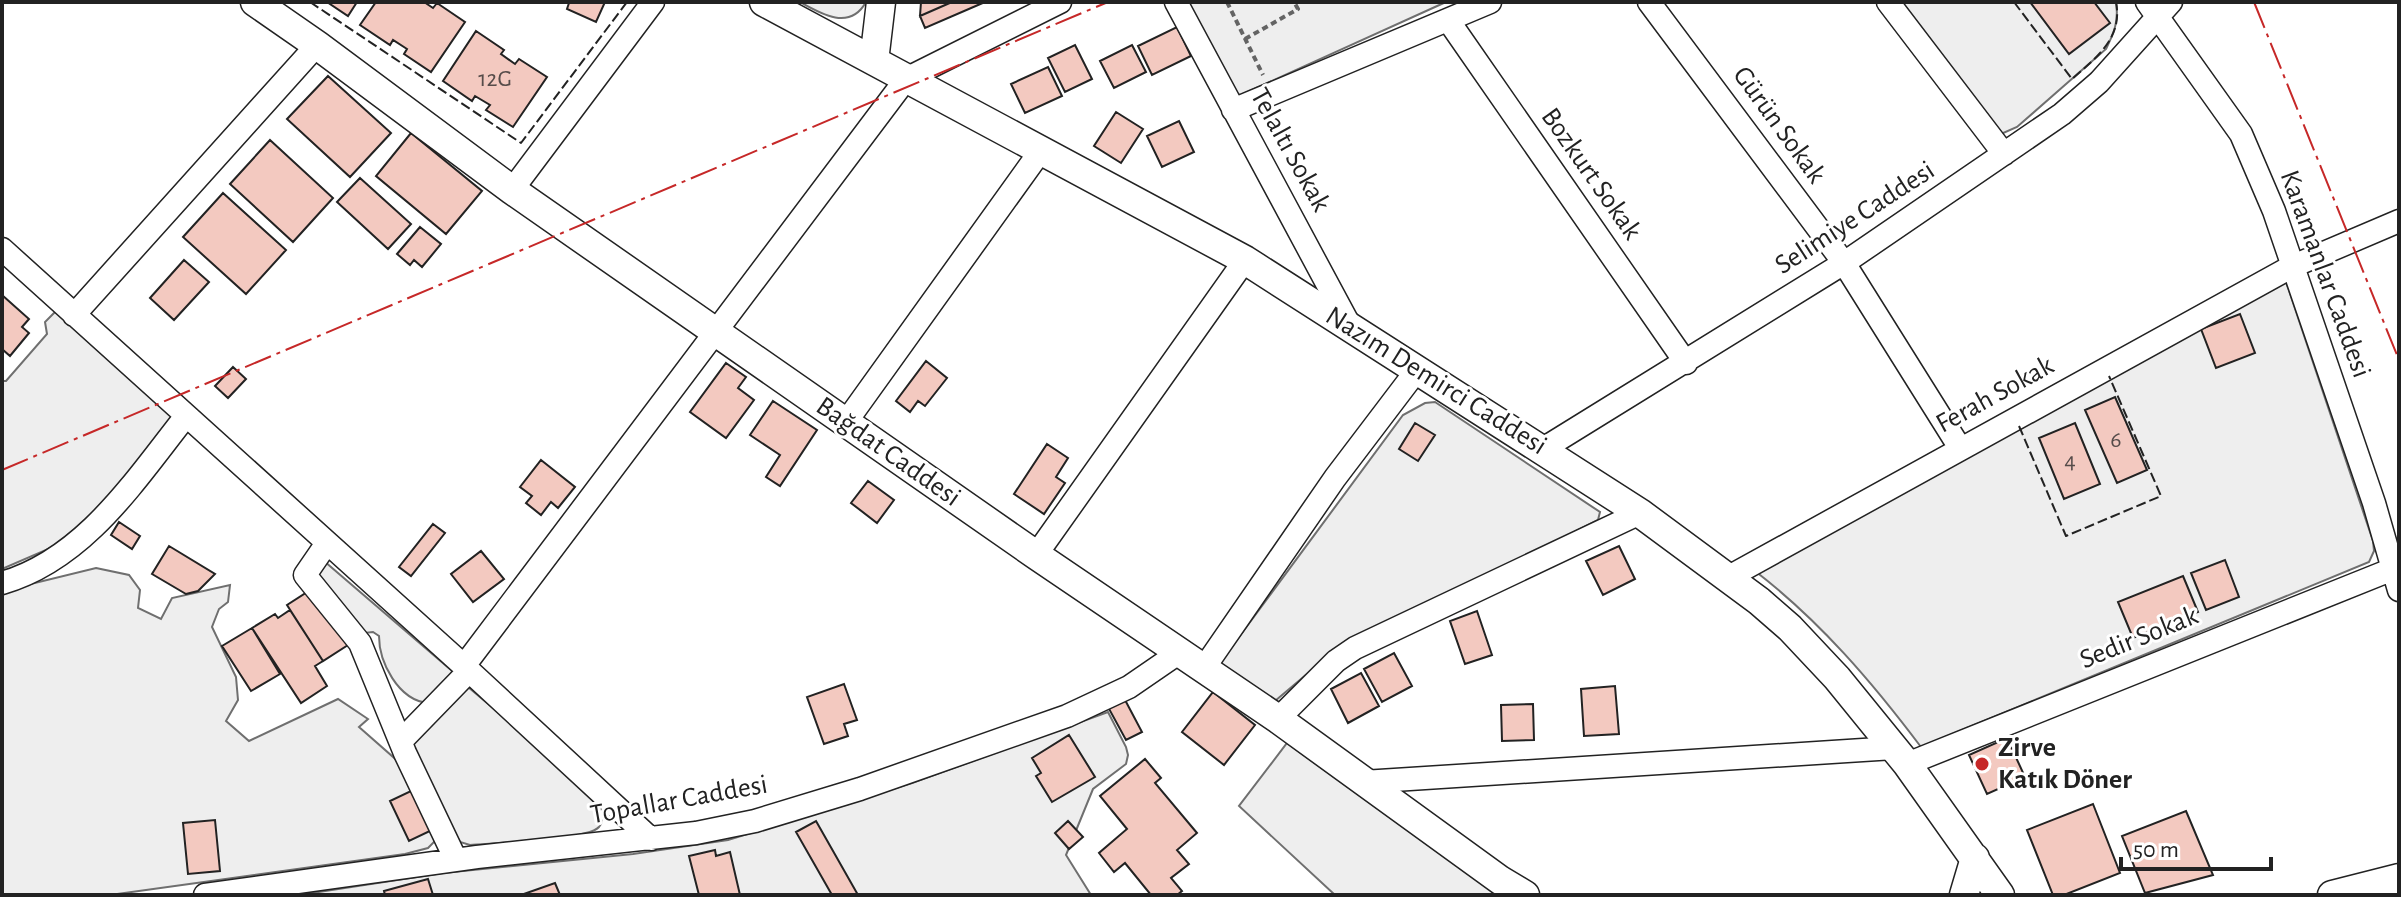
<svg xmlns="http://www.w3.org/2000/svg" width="2401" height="897" font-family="'Alegreya Sans',sans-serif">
<rect width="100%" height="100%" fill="#fff"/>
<path fill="#eee" stroke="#6f6f6f" stroke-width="2" d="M800 2H866C850 31 821 14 800 2Z
M1187 2H1446L1232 99Z
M1898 2H2116C2119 21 2114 33 2106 49L2017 127 2001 134Z
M2285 279 2373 541 2374 551 2369 562 1921 747C1872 682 1820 621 1755 571Z
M58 309 176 418 104 505 53 547 2 569V381H6L47 334 45 322Z
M1435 402 1600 512 1598 520 1327 657 1275 701 1219 664 1403 415 1425 403Z
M324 561 451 670 454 674 428 703C398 700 379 662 379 636L373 632 364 633 316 586V565Z
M96 568 129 575 140 590 138 608 161 619 172 598 230 585 228 602 219 609 212 627 236 677 238 700 226 721 249 741 338 699 368 719 359 727 401 764 433 826 435 841 428 848 405 854 110 895H2V591Z
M468 687 593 792C599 802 607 817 599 827 588 840 492 843 470 845L460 842 425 784 413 743Z
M1108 712 1126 747 1128 755 1126 764 1093 789 1066 855 1091 895H299L443 873 633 854 728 840 912 783Z
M1287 743 1497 895H1335L1239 806Z"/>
<path fill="#f3c9c0" stroke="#222" stroke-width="2" d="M327 2H357L348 16Z
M376 2H424L433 8 437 3 465 22 431 72 404 54 407 49 393 40 390 45 360 25Z
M566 2H605L596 22 567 9 569 3Z
M921 2H952L920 16Z
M952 2H985L925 28 920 16Z
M2030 2H2094L2110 23 2069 54Z
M1177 27 1191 56 1152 75 1138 46Z
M476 31 504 50 501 54 515 64 519 59 547 77 513 127 486 110 490 105 475 96 472 101 443 81Z
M1075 45 1092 79 1065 92 1048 58Z
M1132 45 1146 72 1114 88 1100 61Z
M1048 67 1062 96 1025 113 1011 84Z
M328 76 391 133 350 177 287 119Z
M1116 112 1143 129 1121 163 1094 146Z
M1179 121 1194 152 1162 167 1147 136Z
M411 133 482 191 446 234 376 176Z
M270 140 333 198 293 242 230 184Z
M360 178 411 224 388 249 337 202Z
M223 193 286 250 246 294 183 237Z
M420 227 441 244 422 267 414 260 410 265 397 254Z
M184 260 209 282 174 320 150 298Z
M2 295 29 319 22 327 29 333 10 356 2 349Z
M2240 314 2255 353 2216 368 2201 329Z
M926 361 947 378 925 406 918 401 910 412 896 401Z
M726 363 746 377 738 388 754 400 726 438 690 412Z
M233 367 246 379 228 398 215 386Z
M2115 397 2147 470 2117 483 2085 410Z
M773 401 817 430 780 486 766 477 780 455 750 435Z
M1415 423 1435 435 1418 461 1399 449Z
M2075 423 2100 484 2064 499 2039 438Z
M1047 444 1068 458 1056 477 1065 483 1044 514 1014 494Z
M541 460 575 487 558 508 551 502 541 515 526 503 532 496 520 487Z
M868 481 894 500 877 523 851 503Z
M119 522 140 536 132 549 111 535Z
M433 524 445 533 411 576 399 567Z
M169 546 215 574 198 591 186 594 152 574Z
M1619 546 1635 579 1603 595 1586 561Z
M481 551 504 579 473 602 451 574Z
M2225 560 2239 597 2206 610 2191 573Z
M2183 576 2198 612 2133 638 2118 602Z
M312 589 348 645 323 661 287 605Z
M290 610 323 661 315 666 327 686 301 703 252 628 275 614 278 618Z
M1477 611 1492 655 1465 664 1450 621Z
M252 628 280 674 251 691 222 646Z
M1394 653 1412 686 1382 702 1364 669Z
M1361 673 1379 706 1348 723 1331 689Z
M844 684 857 720 844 724 848 736 824 744 807 697Z
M1615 686 1619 734 1584 736 1581 689Z
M1213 692 1255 725 1224 765 1182 732Z
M1124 698 1142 732 1126 740 1108 707Z
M1533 704 1534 740 1502 741 1501 705Z
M1069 735 1095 777 1052 802 1036 776 1041 773 1032 758Z
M2007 738 2025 777 1987 794 1969 755Z
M1145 759 1161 778 1155 783 1197 833 1177 850 1189 864 1171 878 1182 891 1177 895H1151L1125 863 1114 872 1099 853 1127 829 1100 796Z
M413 790 432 830 409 841 390 801Z
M2093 804 2120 873 2064 895H2053L2027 830Z
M2186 811 2213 875 2145 893 2122 836Z
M215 820 220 871 188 874 183 823Z
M816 821 858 895H832L796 832Z
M1068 821 1083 837 1069 849 1055 833Z
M715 850 716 856 730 852 740 895H699L689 856Z
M428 879 433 895H385L384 891Z
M555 883 560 895H521Z"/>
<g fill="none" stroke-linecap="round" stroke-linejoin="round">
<g stroke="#222" stroke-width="25">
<path id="minor" d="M1176 2 1351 328
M1649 2 1844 263 1960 448
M1888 2 2004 154
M2147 2 2241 134 2274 211 2374 503 2399 590
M1448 20 1686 363
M1233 110 1490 2
M512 190 653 2
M2 249 464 666 651 839
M74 315 317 45
M846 422 1042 149
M1543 449 1844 263 2062 114 2099 82 2171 2
M327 543 305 575 360 643 405 753 456 860
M1036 555 1245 260
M1729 577 2291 267 2399 221
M2 583C85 559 135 480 186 416
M464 666 906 79 1060 2
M1204 668 1335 478 1417 370
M1278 719 1336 661 1355 648 1640 513
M401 741 469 671
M1907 764 2393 569
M1363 782 1894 748
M205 895 477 857 696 833 755 821 860 789 1067 716 1129 687 1180 652"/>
</g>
<g stroke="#222" stroke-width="31">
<path id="major" d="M255 2 317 45 512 190 1036 555 1278 719 1500 880 1525 895
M764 2 1245 260 1640 513 1759 601 1790 628 1837 678 1907 764 2000 895
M874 61 881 2
M1964 895 1975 858
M2332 895 2399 878"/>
</g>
<path stroke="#646464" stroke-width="4" stroke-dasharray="6 4" stroke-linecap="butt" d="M1227 2 1263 75
M1245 39 1298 9 1294 2"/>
<use href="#minor" stroke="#fff" stroke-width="22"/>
<use href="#major" stroke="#fff" stroke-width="28"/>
<path stroke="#222" stroke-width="2" stroke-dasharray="10 4" stroke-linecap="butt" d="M310 2 521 143 627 2
M2014 2 2072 79C2097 57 2123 38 2116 2
M2019 426 2066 536 2161 496 2109 376"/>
<path stroke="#c62828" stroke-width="2" stroke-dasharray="28 6 4 6" stroke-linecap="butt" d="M2254 2 2399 360
M2 470 1108 2"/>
</g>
<circle fill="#c62828" stroke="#fff" stroke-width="3" cx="1982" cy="764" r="8"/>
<g text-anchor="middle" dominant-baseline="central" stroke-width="6" stroke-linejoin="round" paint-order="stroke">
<g font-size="24" fill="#564c4a">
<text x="495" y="79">12G</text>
<text x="2116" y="440">6</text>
<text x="2070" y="461">4</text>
</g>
<g font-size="28" fill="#222" stroke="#fff">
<text transform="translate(1779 125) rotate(54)">Gürün Sokak</text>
<text transform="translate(1290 150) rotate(61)">Telaltı Sokak</text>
<text transform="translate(1591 174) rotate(55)">Bozkurt Sokak</text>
<text transform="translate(1855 218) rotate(-33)">Selimiye Caddesi</text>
<text transform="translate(2325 274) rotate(70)">Karamanlar Caddesi</text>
<text transform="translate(1436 381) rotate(32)">Nazım Demirci Caddesi</text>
<text transform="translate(1995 395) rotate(-29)">Ferah Sokak</text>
<text transform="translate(888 452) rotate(35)">Bağdat Caddesi</text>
<text transform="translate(2139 638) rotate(-22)">Sedir Sokak</text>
<text transform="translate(679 800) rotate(-10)">Topallar Caddesi</text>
</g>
<g font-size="28" font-weight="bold" fill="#222" stroke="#fff" text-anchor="start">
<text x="1998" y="748">Zirve<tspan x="1998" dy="32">Katık Döner</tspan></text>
</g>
</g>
<rect width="2401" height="897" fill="none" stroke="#222222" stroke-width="8"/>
<path d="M2121 857v12h150v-12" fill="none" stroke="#222222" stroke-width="4"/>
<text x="2133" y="857" font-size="24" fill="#222222" stroke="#ffffff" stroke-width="6" paint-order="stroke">50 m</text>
</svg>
